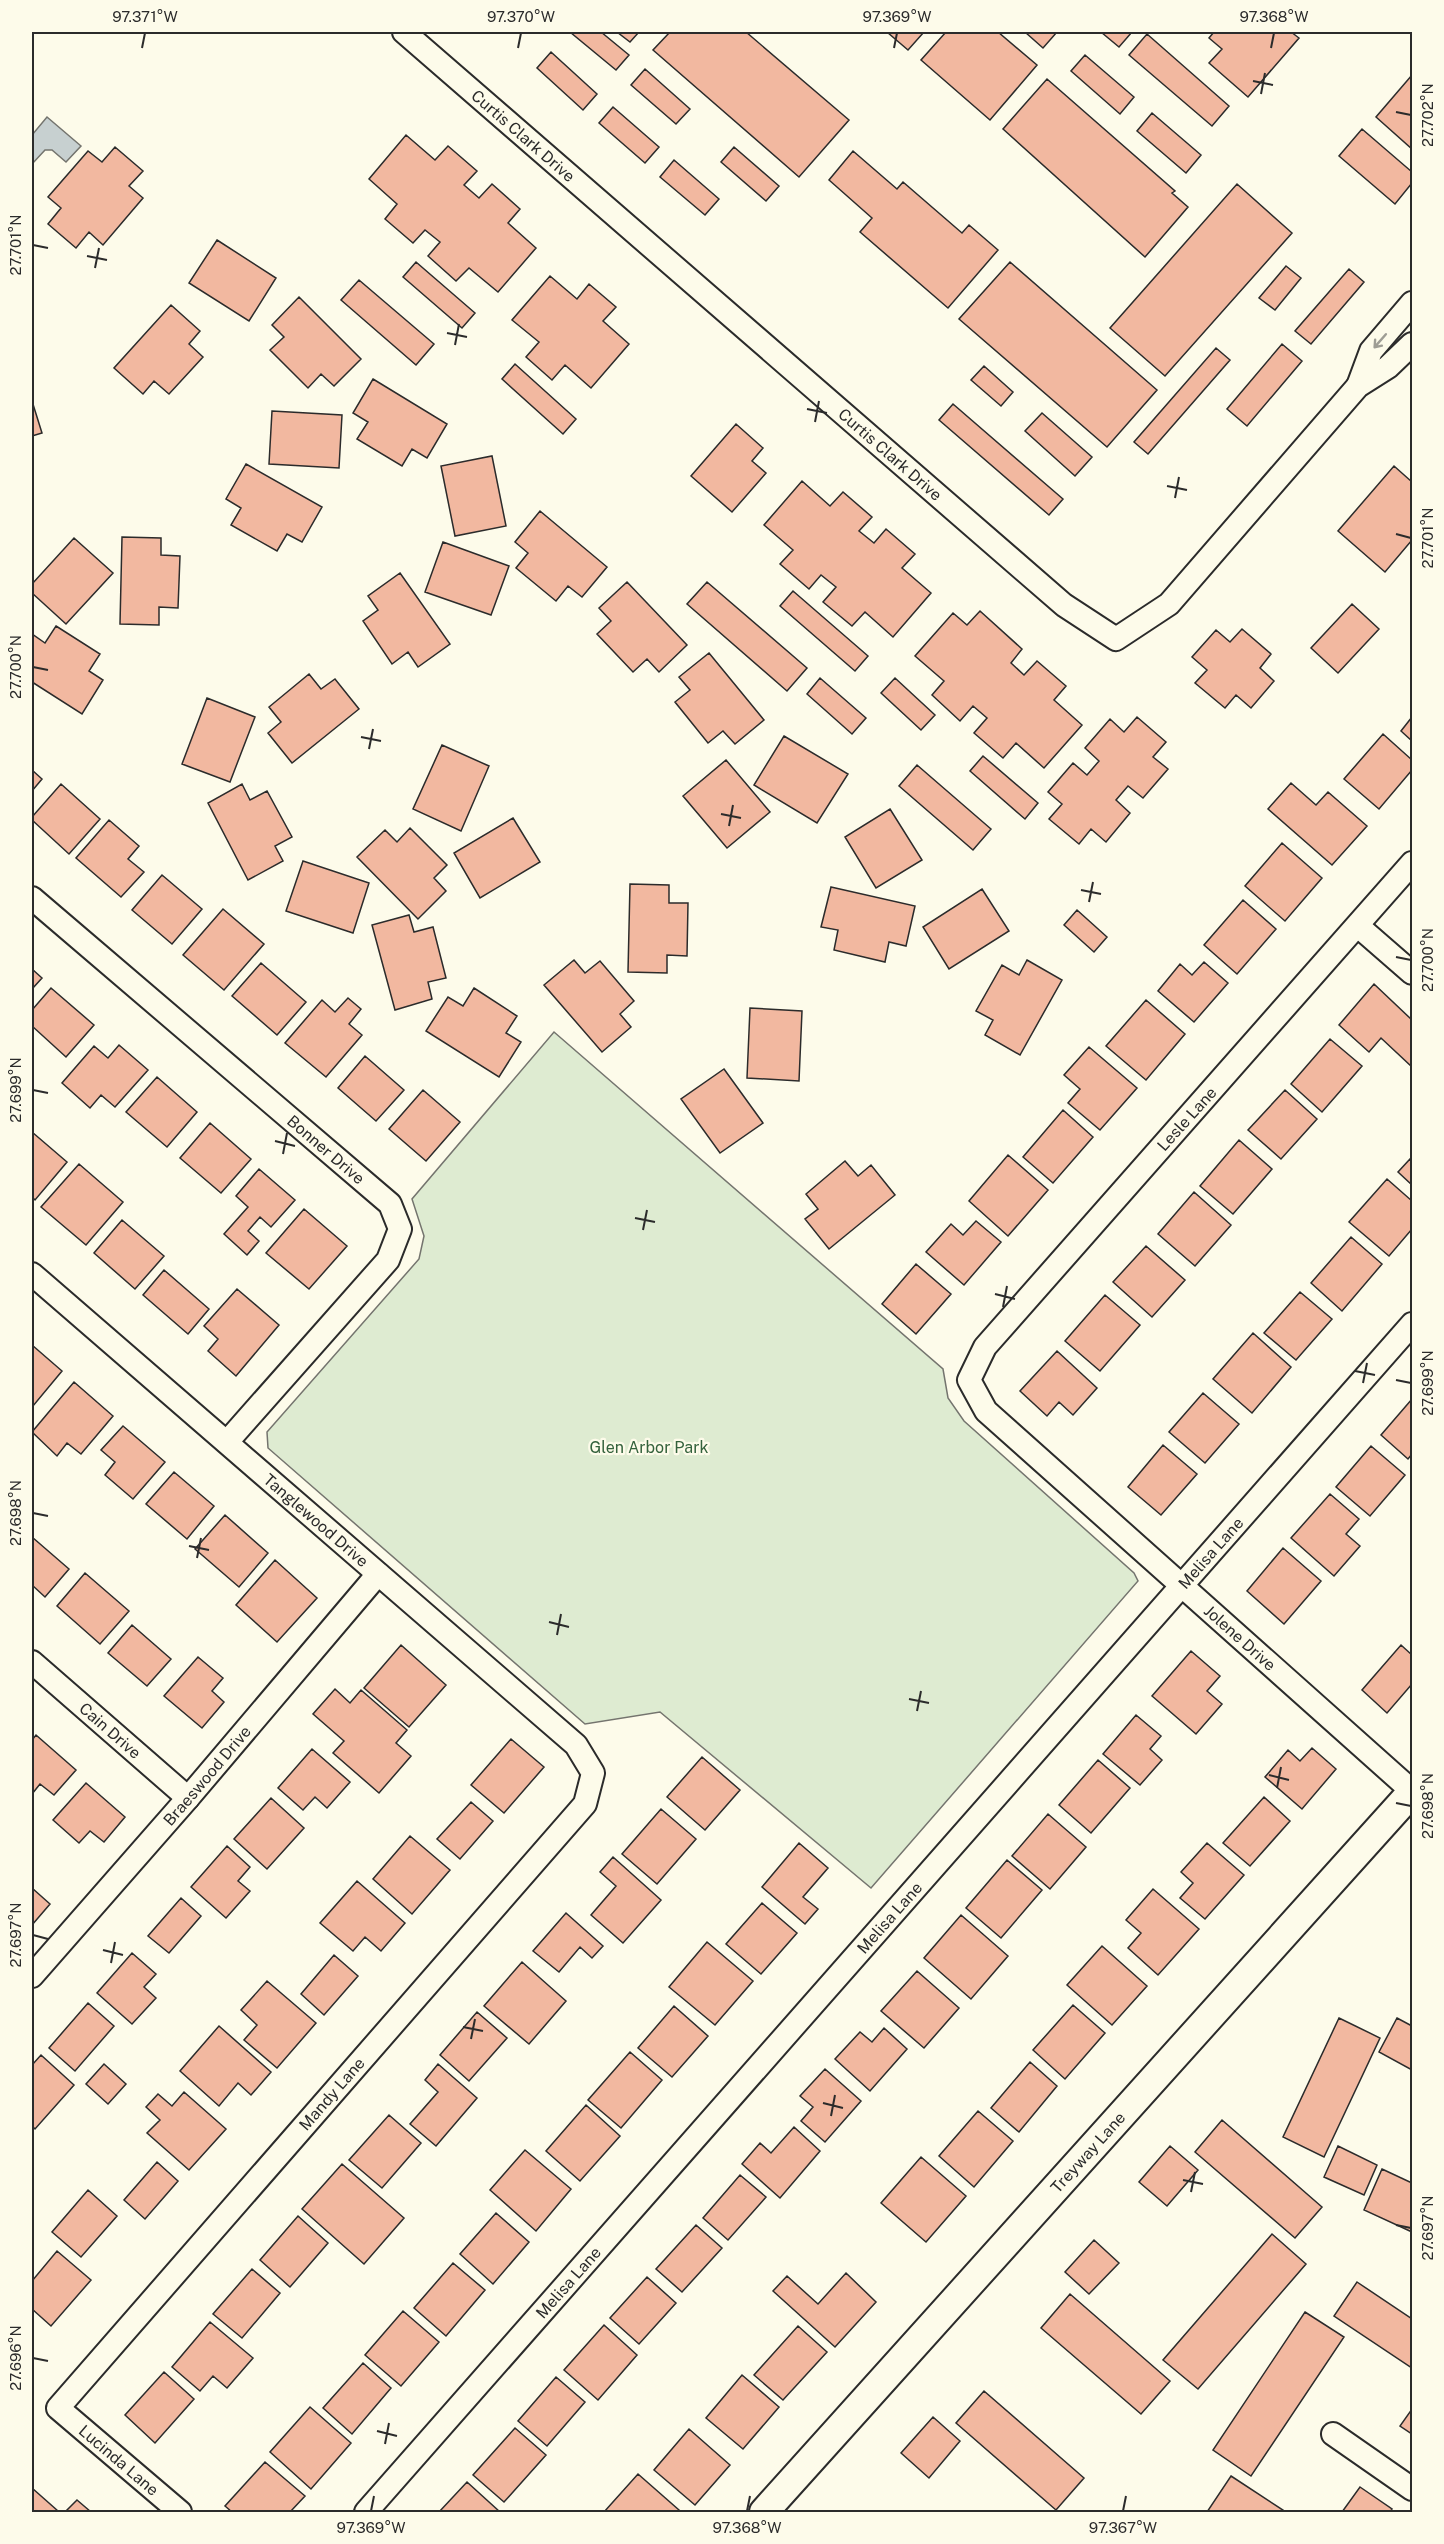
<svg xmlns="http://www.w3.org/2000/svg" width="1444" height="2544" font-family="'Public Sans',sans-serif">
<rect width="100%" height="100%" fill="#fdfbea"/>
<path fill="#deebd1" stroke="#74746e" stroke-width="1.5" d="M554 1032 943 1369 948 1398 964 1421 1134 1573 1138 1581 871 1888 660 1712 585 1724 268 1448 267 1432 419 1259 424 1236 412 1199Z"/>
<path fill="#c7d0d0" stroke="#74746e" stroke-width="1.5" d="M47 117 81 146 66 162 52 150H45L33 163 32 162V135Z"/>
<path fill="#f2b8a0" stroke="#2b2b2b" stroke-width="1.5" d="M570 32H601L629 55 616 70Z
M617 32H639L630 42Z
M670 32H746L849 120 799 177 653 50Z
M887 32H924L908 50Z
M946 32H998L1037 65 990 120 921 60Z
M1025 32H1057L1043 48Z
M1101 32H1132L1119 47Z
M1214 32H1291L1299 38 1248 97 1209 63 1222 49 1209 38Z
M1147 34 1229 106 1212 126 1129 55Z
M551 52 597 94 583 110 537 68Z
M1085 55 1134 97 1120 114 1071 71Z
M645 69 690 109 676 124 631 85Z
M1412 75V149L1376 117Z
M1047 79 1175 191 1172 193 1188 207 1145 257 1003 129Z
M613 107 659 147 645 163 599 123Z
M1152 113 1201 155 1186 173 1137 131Z
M1362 129 1412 172V183L1395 204 1339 156Z
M406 135 435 160 448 146 477 171 464 185 479 198 492 184 520 209 508 223 536 248 498 292 469 268 456 281 428 256 440 242 425 230 413 243 385 219 397 204 369 179Z
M115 147 143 171 129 186 143 198 103 245 89 232 76 248 48 224 61 208 48 197 88 151 102 162Z
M734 147 779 186 766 201 721 162Z
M853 151 897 189 903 182 962 233 969 225 998 250 948 308 860 232 872 218 829 180Z
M674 160 719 199 705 215 660 177Z
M1237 184 1292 233 1165 376 1110 328Z
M217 240 276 278 249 321 189 283Z
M416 262 475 313 462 328 403 277Z
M1010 262 1157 390 1107 447 959 319Z
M1286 266 1301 278 1275 310 1259 298Z
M1349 269 1364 282 1311 344 1295 331Z
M550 276 577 299 589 284 616 307 603 321 629 344 591 388 565 365 552 380 526 357 539 342 512 320Z
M359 280 434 344 416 365 341 300Z
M299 297 361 359 334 386 321 374 308 388 270 350 284 337 272 325Z
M171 305 200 331 189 344 203 357 169 394 154 381 143 394 114 368Z
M1282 344 1302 361 1247 426 1227 409Z
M1216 348 1230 360 1148 454 1134 442Z
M515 364 576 419 563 434 502 379Z
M984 366 1013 392 1001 406 971 380Z
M373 379 447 424 427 458 412 449 402 466 357 439 368 422 353 413Z
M32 401 42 433 32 436Z
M953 404 1063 499 1049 515 939 420Z
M272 411 342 415 339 468 269 464Z
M1042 413 1092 457 1075 476 1025 431Z
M736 424 763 448 752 461 766 473 732 512 691 476Z
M492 456 506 526 455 536 441 466Z
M246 464 322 507 302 542 287 534 277 551 231 525 241 508 226 499Z
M1394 466 1412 482V540L1385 572 1338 531Z
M802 481 830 506 843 492 872 517 859 531 874 543 886 529 915 554 902 568 931 593 893 637 865 612 852 626 823 602 836 587 821 575 809 589 780 564 793 550 764 525Z
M540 511 607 567 582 597 568 586 556 601 516 568 528 553 515 542Z
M122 537 161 538V555L180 556 178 608 159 607V625L120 624Z
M74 538 113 573 66 624 32 593V584Z
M443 542 509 566 491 615 425 592Z
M400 573 450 644 418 667 408 652 392 664 363 621 378 610 368 596Z
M627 582 687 645 659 672 647 659 633 672 597 634 611 621 599 608Z
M707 582 807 668 787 691 687 604Z
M793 591 868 656 855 671 780 606Z
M1352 604 1379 629 1338 673 1311 648Z
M980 611 1022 649 1011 663 1024 675 1037 661 1066 686 1054 700 1082 725 1044 768 1016 743 1003 758 974 733 987 718 973 706 960 721 932 695 944 681 915 656 953 613 967 625Z
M56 626 100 654 89 671 103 680 82 714 32 682V634L45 643Z
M1242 629 1271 654 1260 668 1274 681 1251 708 1236 695 1225 708 1195 683 1207 670 1192 657 1216 630 1230 642Z
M709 653 764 720 735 744 723 731 708 743 675 702 690 690 679 677Z
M309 674 321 689 335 679 359 709 292 763 268 733 281 722 269 707Z
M820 678 866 718 852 734 807 694Z
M895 678 935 715 921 730 881 693Z
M207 698 255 717 230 782 182 764Z
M1137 717 1166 742 1153 757 1168 769 1143 798 1128 786 1116 800 1130 813 1106 842 1091 829 1079 844 1049 819 1062 804 1048 792 1073 763 1087 775 1099 761 1085 748 1110 719 1124 732Z
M1412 717V741L1401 731Z
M1383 734 1412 760V770L1379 809 1344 779Z
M784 736 848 774 817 823 754 785Z
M442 745 489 766 461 831 413 809Z
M983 756 1038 803 1025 819 970 771Z
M726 760 770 812 727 848 683 796Z
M917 765 991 829 973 850 899 786Z
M32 770 42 779 32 791Z
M1291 783 1316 805 1328 792 1367 826 1332 865 1268 809Z
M61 784 100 819 69 854 32 820V817Z
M242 784 250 800 267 791 292 837 275 846 283 861 248 880 208 803Z
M890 809 922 860 876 888 845 837Z
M513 818 540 862 480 898 454 853Z
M109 820 139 846 128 859 144 872 121 897 76 858Z
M410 828 447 865 434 878 446 891 418 919 357 857 385 830 397 842Z
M1282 843 1322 878 1285 921 1245 886Z
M303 861 369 883 353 933 286 911Z
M162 875 202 909 172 944 132 910Z
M630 884 669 885V903H688L687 956 667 955V973L628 972Z
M831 887 915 906 906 946 889 942 885 962 834 950 838 930 821 927Z
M982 889 1009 931 949 969 923 927Z
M1243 900 1276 929 1237 974 1204 945Z
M223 909 264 944 224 990 183 955Z
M1077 910 1107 937 1094 952 1064 925Z
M409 915 414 932 433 927 446 978 428 982 432 999 395 1010 372 925Z
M574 960 585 973 600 961 634 1001 620 1014 631 1027 602 1052 544 985Z
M1027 960 1062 980 1020 1055 985 1035 993 1020 976 1011 1002 965 1019 975Z
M1204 962 1228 983 1194 1022 1158 991 1180 964 1192 975Z
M261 963 306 1002 277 1035 232 996Z
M32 969 42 978 32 989Z
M1374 984 1412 1020 1411 1066 1381 1038 1369 1052 1339 1025Z
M51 988 94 1025 66 1057 32 1026V1010Z
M474 988 517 1016 506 1033 521 1042 499 1077 426 1031 448 997 463 1006Z
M348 998 361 1009 349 1024 362 1035 326 1077 285 1043 322 1000 335 1012Z
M1146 1000 1185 1034 1146 1080 1106 1046Z
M750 1008 802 1011 799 1081 747 1078Z
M1330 1039 1362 1066 1322 1112 1291 1084Z
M119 1045 148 1070 115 1107 101 1095 90 1108 62 1083 94 1046 108 1058Z
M1089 1047 1137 1088 1100 1130 1068 1103 1080 1089 1064 1075Z
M365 1056 404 1090 376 1121 338 1088Z
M724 1069 763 1123 720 1153 681 1099Z
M157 1077 197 1112 167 1147 126 1112Z
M423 1090 460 1122 426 1161 389 1129Z
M1285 1090 1317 1119 1281 1159 1248 1130Z
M1063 1110 1093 1137 1053 1183 1023 1157Z
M210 1123 251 1159 221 1193 180 1158Z
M32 1132 67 1162 35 1200 32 1197Z
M1239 1140 1272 1169 1233 1214 1200 1186Z
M1008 1155 1048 1190 1008 1236 969 1201Z
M1410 1159 1412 1162V1185L1398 1172Z
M845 1161 858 1176 871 1165 895 1195 829 1249 805 1219 818 1209 806 1194Z
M79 1164 123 1202 86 1245 41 1207Z
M259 1169 295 1200 271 1227 260 1217 248 1231 259 1241 247 1255 224 1234 248 1207 236 1196Z
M1387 1179 1412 1201V1229L1389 1256 1349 1222Z
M1194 1192 1231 1225 1195 1266 1158 1234Z
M304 1209 347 1246 309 1289 266 1253Z
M122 1220 164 1256 135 1289 94 1253Z
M976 1221 1001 1242 964 1285 926 1252 951 1224 963 1235Z
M1351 1237 1382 1264 1342 1311 1311 1283Z
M1146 1246 1185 1280 1152 1317 1113 1282Z
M916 1264 951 1294 916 1334 882 1304Z
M164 1270 209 1309 188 1334 143 1295Z
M237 1289 279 1325 236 1376 208 1351 218 1339 204 1326Z
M1300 1292 1332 1319 1296 1360 1264 1333Z
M1105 1295 1140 1325 1100 1371 1065 1341Z
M1253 1333 1291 1367 1252 1413 1213 1379Z
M32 1345 62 1371 33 1406 32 1405Z
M1057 1351 1097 1388 1073 1415 1059 1402 1047 1416 1020 1391Z
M74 1382 113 1416 81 1454 67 1443 57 1456 32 1432Z
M1203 1393 1239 1424 1205 1463 1169 1432Z
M1412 1399V1454L1408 1459 1381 1435Z
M123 1426 165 1462 133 1499 105 1475 115 1462 101 1450Z
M1163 1445 1197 1474 1161 1515 1128 1487Z
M1371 1446 1405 1475 1370 1516 1336 1487Z
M174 1472 214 1506 187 1539 146 1504Z
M1330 1494 1359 1519 1346 1534 1360 1546 1334 1576 1291 1538Z
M225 1515 268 1553 239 1587 195 1549Z
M32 1537 69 1569 45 1597 32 1585Z
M1283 1548 1321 1581 1284 1624 1247 1591Z
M275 1560 317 1598 277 1642 236 1605Z
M85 1573 129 1611 100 1644 57 1606Z
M132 1625 171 1659 147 1686 108 1653Z
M401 1645 446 1685 409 1727 364 1688Z
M1401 1645 1412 1655V1684L1387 1713 1362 1690Z
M1191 1651 1220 1676 1207 1691 1222 1704 1196 1734 1152 1696Z
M198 1657 223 1678 212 1691 224 1702 202 1728 164 1696Z
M335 1689 350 1703 361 1690 407 1730 396 1743 411 1756 379 1793 333 1753 344 1741 313 1714Z
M1136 1715 1161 1736 1150 1749 1162 1760 1140 1785 1103 1754Z
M36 1735 76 1770 54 1795 40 1784 32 1794V1740Z
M511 1739 544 1767 504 1813 471 1785Z
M1312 1748 1336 1769 1302 1809 1265 1777 1288 1750 1300 1761Z
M312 1749 350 1782 327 1808 315 1797 303 1810 278 1788Z
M702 1757 740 1790 705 1830 667 1797Z
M1098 1760 1130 1788 1091 1833 1059 1805Z
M86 1783 125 1817 104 1842 90 1831 79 1843 53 1820Z
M1264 1797 1290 1821 1250 1866 1223 1843Z
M271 1798 304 1828 267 1869 234 1839Z
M471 1802 493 1821 460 1859 437 1839Z
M661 1809 696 1839 657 1884 622 1854Z
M1048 1814 1086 1847 1050 1889 1012 1856Z
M410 1836 450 1870 412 1914 373 1879Z
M799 1843 828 1868 803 1897 818 1909 805 1924 762 1887Z
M1207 1843 1244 1875 1205 1919 1180 1898 1193 1883 1181 1872Z
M227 1846 250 1867 238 1881 250 1891 226 1918 191 1887Z
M613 1857 661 1900 623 1943 591 1915 616 1886 600 1872Z
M1007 1860 1042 1890 1001 1938 966 1908Z
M357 1881 405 1923 381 1951 365 1937 353 1951 320 1923Z
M32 1888 50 1904 32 1925Z
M1153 1889 1199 1929 1158 1975 1128 1948 1141 1933 1126 1920Z
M181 1898 201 1916 169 1953 148 1936Z
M762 1903 797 1933 761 1974 726 1944Z
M566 1913 603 1946 592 1958 580 1947 559 1972 533 1951Z
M961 1915 1008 1956 971 1999 924 1958Z
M707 1942 753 1981 715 2025 669 1987Z
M1102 1946 1147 1986 1112 2025 1067 1985Z
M132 1953 156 1974 144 1987 156 1998 132 2024 97 1993Z
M334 1955 358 1976 324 2015 301 1994Z
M522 1962 566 2001 529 2044 484 2006Z
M917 1971 959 2008 924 2048 881 2011Z
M267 1981 316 2023 277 2068 244 2040 257 2025 241 2010Z
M88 2003 114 2026 75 2071 49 2048Z
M1073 2005 1105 2033 1065 2079 1033 2050Z
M674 2006 708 2036 672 2077 638 2048Z
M477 2012 507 2038 469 2081 440 2055Z
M1339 2018 1380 2038 1324 2157 1283 2137Z
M1397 2018 1412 2026V2070L1379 2052Z
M219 2026 271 2072 251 2095 238 2083 219 2106 180 2071Z
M884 2028 907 2049 870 2091 835 2059 860 2032 872 2042Z
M630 2052 662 2080 621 2128 588 2100Z
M41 2055 74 2085 35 2129 32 2126V2065Z
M1030 2062 1057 2086 1019 2132 991 2108Z
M104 2064 126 2084 108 2104 86 2084Z
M438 2064 477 2098 436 2146 410 2124 438 2092 425 2080Z
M825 2069 861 2101 825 2142 801 2121 813 2107 800 2096Z
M184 2092 226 2129 189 2170 147 2133 160 2120 146 2107 158 2094 172 2106Z
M586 2105 620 2136 580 2181 546 2151Z
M978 2111 1013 2141 974 2187 939 2156Z
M389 2115 421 2143 382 2188 349 2160Z
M1222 2120 1322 2207 1295 2238 1195 2152Z
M794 2127 820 2151 780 2198 742 2164 760 2143 771 2153Z
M1170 2146 1198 2170 1167 2206 1139 2182Z
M1338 2146 1377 2165 1364 2195 1324 2177Z
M525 2150 571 2189 536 2231 490 2190Z
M921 2157 966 2196 926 2242 881 2203Z
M157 2162 178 2181 145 2219 124 2200Z
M342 2164 404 2218 364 2264 302 2209Z
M1382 2169 1412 2183V2232L1364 2210Z
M740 2175 766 2197 728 2240 703 2218Z
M88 2190 117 2216 81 2257 52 2232Z
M496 2213 529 2242 493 2284 460 2254Z
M298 2216 328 2243 290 2287 260 2260Z
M696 2225 722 2248 682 2292 656 2269Z
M1272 2234 1306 2264 1198 2389 1163 2360Z
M1094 2240 1119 2263 1089 2294 1065 2272Z
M57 2251 91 2280 51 2326 32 2309V2281Z
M453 2263 485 2290 446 2336 414 2308Z
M252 2269 280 2293 242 2338 213 2314Z
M846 2273 876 2302 835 2347 773 2291 787 2276 818 2304Z
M647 2277 676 2303 639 2344 610 2318Z
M1357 2282 1412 2319V2368L1334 2316Z
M1070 2294 1170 2381 1141 2414 1041 2328Z
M403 2311 439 2342 401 2386 365 2355Z
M1305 2312 1344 2337 1251 2476 1213 2450Z
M210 2322 253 2358 227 2388 213 2376 200 2391 172 2367Z
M604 2325 637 2355 598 2400 564 2370Z
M798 2326 827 2352 783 2400 754 2375Z
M363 2363 391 2388 352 2434 323 2408Z
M164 2372 194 2399 155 2443 125 2415Z
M742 2375 779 2407 743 2449 706 2418Z
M556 2377 585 2402 547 2446 518 2421Z
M984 2391 1084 2478 1056 2510 956 2423Z
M310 2407 351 2443 311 2489 270 2452Z
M1412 2409V2434L1400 2426Z
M933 2417 960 2441 929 2478 901 2453Z
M515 2428 546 2455 504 2502 473 2475Z
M689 2429 730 2465 695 2505 654 2470Z
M265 2462 305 2496 290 2512H232L225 2506Z
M638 2474 679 2510 677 2512H604Z
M1231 2476 1286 2512H1207Z
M467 2482 500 2512H439Z
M1360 2487 1392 2509 1390 2512H1342Z
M32 2488 58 2511 57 2512H32Z
M77 2500 91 2512H65Z"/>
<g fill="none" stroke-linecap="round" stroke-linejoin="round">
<g stroke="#2b2b2b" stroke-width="26">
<g id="minor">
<path id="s1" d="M404 32 1064 605 1116 639 1169 604 1358 386 1388 367 1412 344"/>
<path d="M1358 386 1371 351 1412 303"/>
<path id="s2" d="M1412 863 985 1347 969 1380 986 1411 1412 1791"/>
<path id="s3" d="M32 898 390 1204 400 1229 388 1260 227 1442"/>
<path d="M1358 926 1412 973"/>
<path id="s4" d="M32 1274 576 1745 593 1773 585 1804 58 2408 180 2512"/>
<path id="s5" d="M32 1662 188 1798"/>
<path id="s6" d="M32 1976 188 1798 378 1574"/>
<path d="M1333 2434 1412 2489"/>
<path id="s7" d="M366 2512 1412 1324"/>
</g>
</g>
<g stroke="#2b2b2b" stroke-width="32">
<g id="tertiary">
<path id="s8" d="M764 2512 1412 1792"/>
</g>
</g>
<use href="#minor" stroke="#fdfbea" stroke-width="22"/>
<use href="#tertiary" stroke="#fdfbea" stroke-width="28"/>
</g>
<defs><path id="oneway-shaft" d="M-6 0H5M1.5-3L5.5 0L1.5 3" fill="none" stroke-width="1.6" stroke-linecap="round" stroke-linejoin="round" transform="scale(1.5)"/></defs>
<use stroke="#9e9d94" href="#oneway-shaft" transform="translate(1380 341) rotate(131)"/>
<path fill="none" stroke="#2b2b2b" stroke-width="2" d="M142 48 145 33M518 48 521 33M894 48 897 33M1271 48 1274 33M1253 81 1273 85M1261 94 1265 73M1396 112 1411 115M33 245 48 248M87 256 107 260M95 268 99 248M447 333 467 337M455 345 459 324M807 409 827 413M815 422 819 401M1167 486 1187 490M1175 498 1179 477M1396 534 1411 538M33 667 48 670M361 737 381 741M369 749 373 729M721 814 741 818M729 826 733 805M1081 890 1101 894M1089 902 1093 882M1396 957 1411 960M33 1090 48 1093M275 1141 295 1146M283 1154 287 1133M635 1218 655 1222M643 1230 647 1210M995 1294 1015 1299M1003 1307 1007 1286M1355 1371 1375 1375M1396 1380 1411 1383M1363 1383 1367 1363M33 1513 48 1516M189 1546 209 1550M197 1558 201 1538M549 1622 569 1627M557 1635 561 1614M909 1699 929 1703M917 1711 921 1691M1269 1775 1289 1780M1277 1788 1281 1767M1396 1803 1411 1806M33 1935 48 1939M103 1950 123 1955M111 1963 115 1942M463 2027 483 2031M471 2039 475 2019M823 2103 843 2108M831 2116 835 2095M1183 2180 1203 2184M1191 2192 1195 2172M1396 2225 1411 2228M33 2358 48 2361M377 2431 397 2436M385 2444 389 2423M371 2511 374 2496M747 2511 750 2496M1123 2511 1126 2496"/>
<g text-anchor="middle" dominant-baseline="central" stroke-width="4.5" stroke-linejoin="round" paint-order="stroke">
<g font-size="16" fill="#2b2b2b" stroke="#fdfbea">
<text stroke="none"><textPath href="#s1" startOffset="158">Curtis Clark Drive</textPath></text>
<text stroke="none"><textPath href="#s1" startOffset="644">Curtis Clark Drive</textPath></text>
<text transform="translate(1187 1119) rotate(-48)">Lesle Lane</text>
<text stroke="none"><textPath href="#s3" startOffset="387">Bonner Drive</textPath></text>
<text stroke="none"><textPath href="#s4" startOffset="376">Tanglewood Drive</textPath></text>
<text stroke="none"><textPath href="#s7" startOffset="1278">Melisa Lane</textPath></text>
<text stroke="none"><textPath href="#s2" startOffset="1058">Jolene Drive</textPath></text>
<text stroke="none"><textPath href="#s5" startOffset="104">Cain Drive</textPath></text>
<text stroke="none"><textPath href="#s6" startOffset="266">Braeswood Drive</textPath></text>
<text stroke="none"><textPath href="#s7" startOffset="792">Melisa Lane</textPath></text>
<text transform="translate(332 2094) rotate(-49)">Mandy Lane</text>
<text stroke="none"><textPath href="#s8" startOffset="484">Treyway Lane</textPath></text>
<text stroke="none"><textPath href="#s7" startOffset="306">Melisa Lane</textPath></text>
<text stroke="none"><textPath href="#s4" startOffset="1666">Lucinda Lane</textPath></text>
</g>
<g font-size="16" fill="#34623c" stroke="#fdfbea">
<text x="649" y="1447">Glen Arbor Park</text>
</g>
</g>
<rect width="1444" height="2544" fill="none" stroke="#fdfbea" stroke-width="66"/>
<rect x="33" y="33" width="1378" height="2478" fill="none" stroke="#2b2b2b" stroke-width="2"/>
<g font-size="15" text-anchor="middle" fill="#2b2b2b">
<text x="145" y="22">97.371°W</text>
<text x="521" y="22">97.370°W</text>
<text x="897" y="22">97.369°W</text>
<text x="1274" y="22">97.368°W</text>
<text transform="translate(1428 115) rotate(-90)" y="5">27.702°N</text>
<text transform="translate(16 245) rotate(-90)" y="5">27.701°N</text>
<text transform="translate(1428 538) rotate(-90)" y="5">27.701°N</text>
<text transform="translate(16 667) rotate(-90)" y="5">27.700°N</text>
<text transform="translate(1428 960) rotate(-90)" y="5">27.700°N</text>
<text transform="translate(16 1090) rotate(-90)" y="5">27.699°N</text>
<text transform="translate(1428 1383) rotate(-90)" y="5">27.699°N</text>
<text transform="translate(16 1513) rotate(-90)" y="5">27.698°N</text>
<text transform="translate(1428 1806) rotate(-90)" y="5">27.698°N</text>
<text transform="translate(16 1935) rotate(-90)" y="5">27.697°N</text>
<text transform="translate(1428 2228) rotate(-90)" y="5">27.697°N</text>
<text transform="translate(16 2358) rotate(-90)" y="5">27.696°N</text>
<text x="371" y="2533">97.369°W</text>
<text x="747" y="2533">97.368°W</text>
<text x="1123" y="2533">97.367°W</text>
</g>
</svg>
